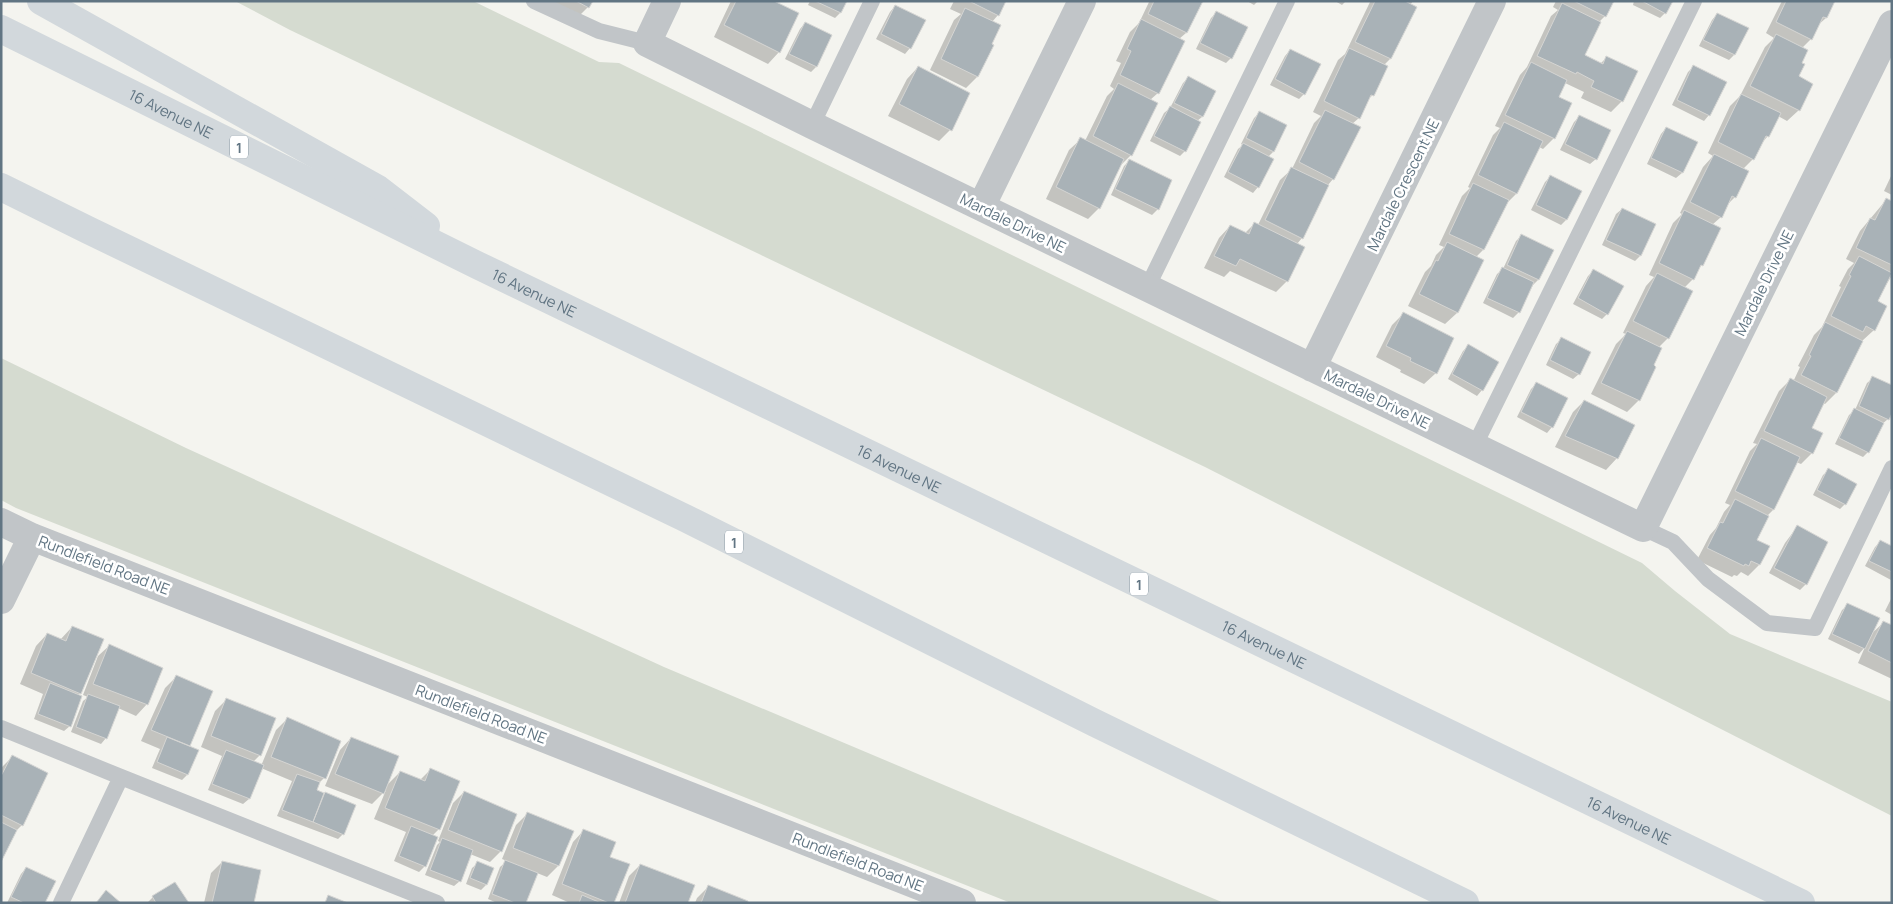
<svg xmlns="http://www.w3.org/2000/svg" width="1893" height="904" font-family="Manrope,sans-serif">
<rect width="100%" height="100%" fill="#f4f4ef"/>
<path fill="#d5dbd0" d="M235 1H473L599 62 619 63 1642 563 1675 591 1730 634 1892 702V816L1205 467 290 30Z
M1 358 186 448 664 667 1224 903H1011L16 508 1 500Z"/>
<path fill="#0003" d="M544 1H591L588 7 577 18Z
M731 1H772L779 52 768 64 714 37Z
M810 1H846L840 13 835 18 808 5Z
M954 1H1005L998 15 992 22 990 45 992 46 977 77 966 88 930 70 954 20 961 14 950 9Z
M1146 1H1201L1186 33 1179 39 1158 93 1150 100 1131 155 1120 166 1099 208 1088 219 1046 199 1069 150 1081 139 1085 141 1107 96 1114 89 1110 86 1121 63 1116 61 1130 32 1139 23 1149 2Z
M1247 1H1258L1254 5Z
M1335 1H1346L1342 5Z
M1413 1 1410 5 1415 7 1390 59 1383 66 1373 95 1367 100 1359 118 1352 124 1333 179 1328 185 1302 238 1297 244 1287 281 1276 292 1230 271 1224 277 1204 268 1219 238 1230 226 1244 234 1255 223 1258 225 1280 180 1292 169 1314 123 1321 116 1313 112 1338 60 1345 54 1370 2Z
M1556 1H1613L1605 16 1599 22 1584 56 1600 64 1606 58 1622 101 1611 112 1581 98 1584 92 1565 83 1557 97 1554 138 1543 149 1539 147 1516 194 1505 205 1483 250 1476 257 1482 260 1457 313 1445 324 1408 306 1425 272 1431 266 1436 255 1444 247 1439 245 1462 196 1470 188 1468 187 1493 135 1500 128 1495 126 1520 75 1527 67 1551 16 1558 10 1553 7Z
M1634 1H1671L1665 13 1660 18 1633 5Z
M1782 1H1834L1826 18 1817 26 1811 39 1802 48 1797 77 1799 110 1787 121 1778 116 1768 136 1761 144 1753 159 1743 169 1735 197 1726 206 1721 217 1712 225 1702 265 1697 269 1693 279 1684 288 1668 338 1658 348 1652 366 1654 367 1639 400 1627 412 1591 394 1616 344 1626 334 1623 333 1646 286 1654 277 1649 275 1673 223 1682 214 1680 213 1703 167 1713 156 1708 153 1730 106 1740 96 1765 47 1774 38 1766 33Z
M895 6 910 48 905 54 876 39 890 12Z
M1216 13 1231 58 1226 63 1196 49 1211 18Z
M1717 14 1747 29 1734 55 1729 60 1699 46 1712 20Z
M805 23 830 36 816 67 811 72 785 59 800 29Z
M1290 50 1304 94 1299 99 1270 85 1285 56Z
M1694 66 1709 115 1704 121 1672 105 1688 72Z
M918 67 950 130 939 141 888 116 907 79Z
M1188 78 1215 91 1202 117 1197 121 1185 151 1180 156 1150 141 1164 113 1170 108 1183 83Z
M1259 113 1286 125 1273 152 1268 157 1258 187 1253 193 1224 177 1238 149 1243 145 1241 144 1254 118Z
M1580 116 1596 159 1590 164 1560 150 1574 122Z
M1666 128 1696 142 1682 173 1676 178 1647 164 1661 134Z
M1129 161 1171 181 1158 209 1152 215 1111 195 1124 166Z
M1892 174V195L1884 191Z
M1550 177 1580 191 1566 220 1561 225 1531 210 1545 182Z
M1886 200 1892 202V275L1876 302 1874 330 1862 341 1836 393 1825 404 1823 403 1810 429 1812 453 1801 464 1796 462 1773 510 1767 516 1756 540 1768 546 1759 565 1748 576 1741 572 1737 576 1734 575 1732 577 1697 560 1710 535 1716 528 1724 512 1730 505 1725 503 1750 451 1757 444 1753 443 1779 391 1790 380 1793 382 1800 367 1798 366 1814 335 1822 327 1841 287 1839 286 1848 269 1854 263 1846 259 1860 231Z
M1622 209 1655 225 1640 256 1635 261 1602 245 1616 214Z
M1521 236 1552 251 1538 280 1533 285 1519 312 1513 318 1483 303 1497 274 1503 269 1516 241Z
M1593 271 1607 314 1602 319 1573 304 1588 276Z
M1403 314 1436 373 1424 384 1400 372 1401 370 1376 357 1392 325Z
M1562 339 1579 374 1573 379 1546 365 1556 344Z
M1468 346 1482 390 1477 396 1448 379 1463 351Z
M1873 378 1888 419 1881 425 1868 452 1863 457 1835 444 1849 415 1855 410 1867 383Z
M1536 384 1552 427 1547 433 1517 417 1531 389Z
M1584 401 1617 458 1606 470 1555 447 1573 412Z
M1829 470 1845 504 1840 509 1813 495 1823 475Z
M1797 527 1806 584 1800 590 1769 573 1785 543Z
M1880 542 1892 548 1891 580 1865 566 1875 547Z
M1892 597V615L1885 611Z
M1848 605 1870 635 1883 623 1892 627V679L1858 663 1865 647 1859 654 1828 639 1842 610Z
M72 627 80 693 78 695 70 726 64 731 34 719 43 694 20 684 36 646 47 634 60 640Z
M110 645 147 704 136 716 118 708 106 738 101 744 71 732 83 701 88 697 83 695 98 656Z
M176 677 189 745 187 747V775L182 780 152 768 160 749 141 741 165 688Z
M226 700 260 755 253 762 261 766 276 730 287 719 324 778 317 785 315 791 355 806 343 834 338 839 277 816 292 781 261 768 249 799 243 804 208 790 222 756 201 747 215 711Z
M351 738 386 786 400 772 420 780 430 770 439 829 432 836 425 866 419 872 394 861 406 832 374 819 386 790 372 804 325 786 340 750Z
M12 757 22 825 14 833 1 859V768Z
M464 792 501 851 490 862 470 854 460 881 454 886 425 875 437 845 440 842 438 841 453 803Z
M527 814 558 866 547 877 537 873 525 903H497L488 899 500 867 507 861 502 859 516 825Z
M584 830 609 857 613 903H570L552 895 573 842Z
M222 862 253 903H204L211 873Z
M478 863 493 869 486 885 481 890 466 884 472 868Z
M640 865 687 903H619L629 876Z
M26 868 44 903H7L21 874Z
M709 886 746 903H695L697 898Z
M153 897 187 903H147Z"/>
<path fill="#a9b2b7" stroke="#d5d5d3" d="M576 1H593L589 8Z
M736 1H774L799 13 780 53 724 25Z
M815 1H847L841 13Z
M969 1H1006L999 16Z
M1154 1H1203L1187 33 1148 14Z
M1375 1H1405L1417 7 1391 59 1355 42Z
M1574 1H1614L1606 17Z
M1642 1H1673L1666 14Z
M1786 1H1835L1827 18 1823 17 1812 40 1776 22Z
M1562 3 1601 22 1585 55 1603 64 1606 56 1638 71 1623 102 1591 87 1594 81 1577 72 1576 74 1537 56Z
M895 5 926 20 911 49 881 34Z
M965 8 1001 25 992 44 994 45 978 77 941 59Z
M1216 11 1248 27 1232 59 1200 43Z
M1717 13 1749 28 1735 55 1703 40Z
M1141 19 1185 41 1159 94 1120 75 1131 51 1127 49Z
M805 22 832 35 817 67 789 54Z
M1776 34 1808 50 1802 63 1805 64 1799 76 1813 84 1800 111 1750 86Z
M1349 48 1388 66 1374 96 1371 95 1360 119 1324 101Z
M1290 49 1321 64 1305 95 1275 79Z
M1531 62 1567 80 1559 97 1572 103 1555 139 1505 115Z
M1693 65 1727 82 1710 116 1677 100Z
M918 66 970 93 952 131 899 104Z
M1188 76 1216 91 1203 117 1174 103Z
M1118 83 1158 103 1132 156 1093 136Z
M1741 94 1781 113 1769 137 1766 136 1754 160 1718 142Z
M1170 106 1201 122 1186 152 1154 136Z
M1325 110 1361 127 1334 180 1299 162Z
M1259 111 1287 125 1274 152 1246 138Z
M1579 115 1611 130 1597 160 1565 144Z
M1504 122 1543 141 1517 194 1478 175Z
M1666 127 1698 142 1683 173 1651 158Z
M1080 137 1124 159 1100 209 1056 187Z
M1243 143 1274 159 1259 188 1228 172Z
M1714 154 1749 171 1736 198 1732 196 1722 218 1690 202Z
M1129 159 1172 180 1159 210 1115 189Z
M1291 167 1329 185 1303 239 1265 220Z
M1550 175 1582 191 1567 220 1536 205Z
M1473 183 1509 200 1484 250 1449 234Z
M1886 198 1892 201V265L1856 248 1870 218 1875 220Z
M1622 208 1656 224 1641 256 1606 240Z
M1684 210 1721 228 1703 266 1701 265 1694 280 1659 263Z
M1254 222 1305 247 1288 282 1240 259 1236 266 1214 256 1230 225 1249 234Z
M1521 234 1554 250 1539 280 1507 265Z
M1447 242 1484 260 1458 313 1419 294 1436 260 1438 261Z
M1859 256 1892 273 1878 301 1887 306 1875 331 1866 326 1863 332 1831 316 1851 276 1849 275Z
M1502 267 1534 282 1520 313 1487 298Z
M1593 269 1624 286 1608 315 1578 298Z
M1657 273 1693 291 1669 339 1633 321Z
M1403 312 1454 338 1437 374 1410 361 1411 358 1386 346Z
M1825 322 1863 341 1837 393 1801 375 1811 356 1809 355Z
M1627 331 1662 348 1654 365 1656 367 1640 401 1601 383Z
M1561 337 1591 352 1580 375 1550 360Z
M1468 344 1499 362 1483 391 1452 374Z
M1872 376 1892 385V413L1889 420 1859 406Z
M1790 378 1827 397 1812 428 1823 433 1813 454 1764 431Z
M1536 382 1568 398 1553 428 1521 412Z
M1584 400 1635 425 1618 459 1565 436Z
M1854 408 1884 423 1869 453 1839 438Z
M1761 438 1800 457 1774 510 1735 491Z
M1828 468 1857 484 1846 505 1817 490Z
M1735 499 1769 516 1757 540 1770 546 1760 565 1751 561 1749 566 1745 564 1744 566 1707 548 1720 522 1723 523Z
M1797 525 1828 542 1807 585 1774 568Z
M1880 540 1892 546V572L1869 561Z
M1847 603 1880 618 1865 649 1832 634Z
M1883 621 1892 625V663L1868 651Z
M72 626 104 639 81 694 31 673 47 633 66 641Z
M109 644 163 668 148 705 93 684Z
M176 675 213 691 190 746 151 730Z
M50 683 82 696 71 727 38 714Z
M88 694 120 706 107 739 76 727Z
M226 698 276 718 261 756 211 736Z
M287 717 341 741 326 779 271 757Z
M167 737 199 750 188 775 157 762Z
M351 737 399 756 384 794 335 774Z
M226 750 264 765 250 799 212 784Z
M12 755 48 773 23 826 1 815V776Z
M430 768 460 781 440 830 385 808 400 771 425 781Z
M297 774 320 782 317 790 324 793 313 822 282 810Z
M464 791 517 814 502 852 448 830Z
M325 792 356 805 344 835 313 822Z
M527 812 574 831 559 866 513 848Z
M1 822 17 830 1 862Z
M411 826 438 837 426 867 399 856Z
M583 829 616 842 610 857 630 864 614 903H609L562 884Z
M442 838 473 850 461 882 430 870Z
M505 860 538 873 526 903H515L492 894Z
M222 861 261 870 254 903H212Z
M477 861 494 868 487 885 470 878Z
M640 864 695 885 688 903H625Z
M26 867 56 881 45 903H24L11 897Z
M175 882 189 903H156L152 896Z
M708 885 748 901V903H701Z
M106 890 121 903H96Z
M328 895 348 903H325Z
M582 895 601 903H579Z"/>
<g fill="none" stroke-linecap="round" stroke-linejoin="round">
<path stroke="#c1c5c8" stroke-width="16" d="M534 1 599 31 647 43
M812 125 872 1
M1147 288 1287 1
M1474 447 1694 1
M1643 528 1673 542 1708 579 1767 623 1815 628 1892 468
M1 728 121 777 437 903
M61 903 121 777"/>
<path stroke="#c1c5c8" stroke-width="28" d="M667 1 647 43 812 125 1643 528 1892 24
M981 207 1082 1
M1312 368 1492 1
M1 522 32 537 962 903
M1 600 32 537"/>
<g stroke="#d2d8dc" stroke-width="28">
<path d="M41 1 378 189 426 226"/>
<path id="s1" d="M1 29 477 265 1801 903"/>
<path d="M1 187 88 230 685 518 1095 723 1465 903"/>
</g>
</g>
<g text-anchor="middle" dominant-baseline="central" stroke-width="5" stroke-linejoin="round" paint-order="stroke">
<g fill="#fff" stroke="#909ea8" stroke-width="1">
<rect x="230" y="135.5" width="18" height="23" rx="4"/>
<rect x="725" y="530.5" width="18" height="23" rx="4"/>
<rect x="1130" y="572.5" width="18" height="23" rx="4"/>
</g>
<g font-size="14" font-weight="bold" fill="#617583">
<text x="239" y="147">1</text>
<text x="734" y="542">1</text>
<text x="1139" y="584">1</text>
</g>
<g font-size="15" fill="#617583" stroke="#fff">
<text stroke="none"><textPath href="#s1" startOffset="190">16 Avenue NE</textPath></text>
<text transform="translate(1403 185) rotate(-64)">Mardale Crescent NE</text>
<text transform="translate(1013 223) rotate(26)">Mardale Drive NE</text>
<text transform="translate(1764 283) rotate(-64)">Mardale Drive NE</text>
<text stroke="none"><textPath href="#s1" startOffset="595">16 Avenue NE</textPath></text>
<text transform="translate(1377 399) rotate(26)">Mardale Drive NE</text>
<text stroke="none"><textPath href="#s1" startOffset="1000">16 Avenue NE</textPath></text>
<text transform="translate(104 565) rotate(21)">Rundlefield Road NE</text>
<text stroke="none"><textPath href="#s1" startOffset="1405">16 Avenue NE</textPath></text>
<text transform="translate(481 714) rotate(21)">Rundlefield Road NE</text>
<text stroke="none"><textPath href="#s1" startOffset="1810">16 Avenue NE</textPath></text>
<text transform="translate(858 862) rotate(21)">Rundlefield Road NE</text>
</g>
</g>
<rect width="1893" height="904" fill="none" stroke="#617583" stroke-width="5"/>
</svg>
